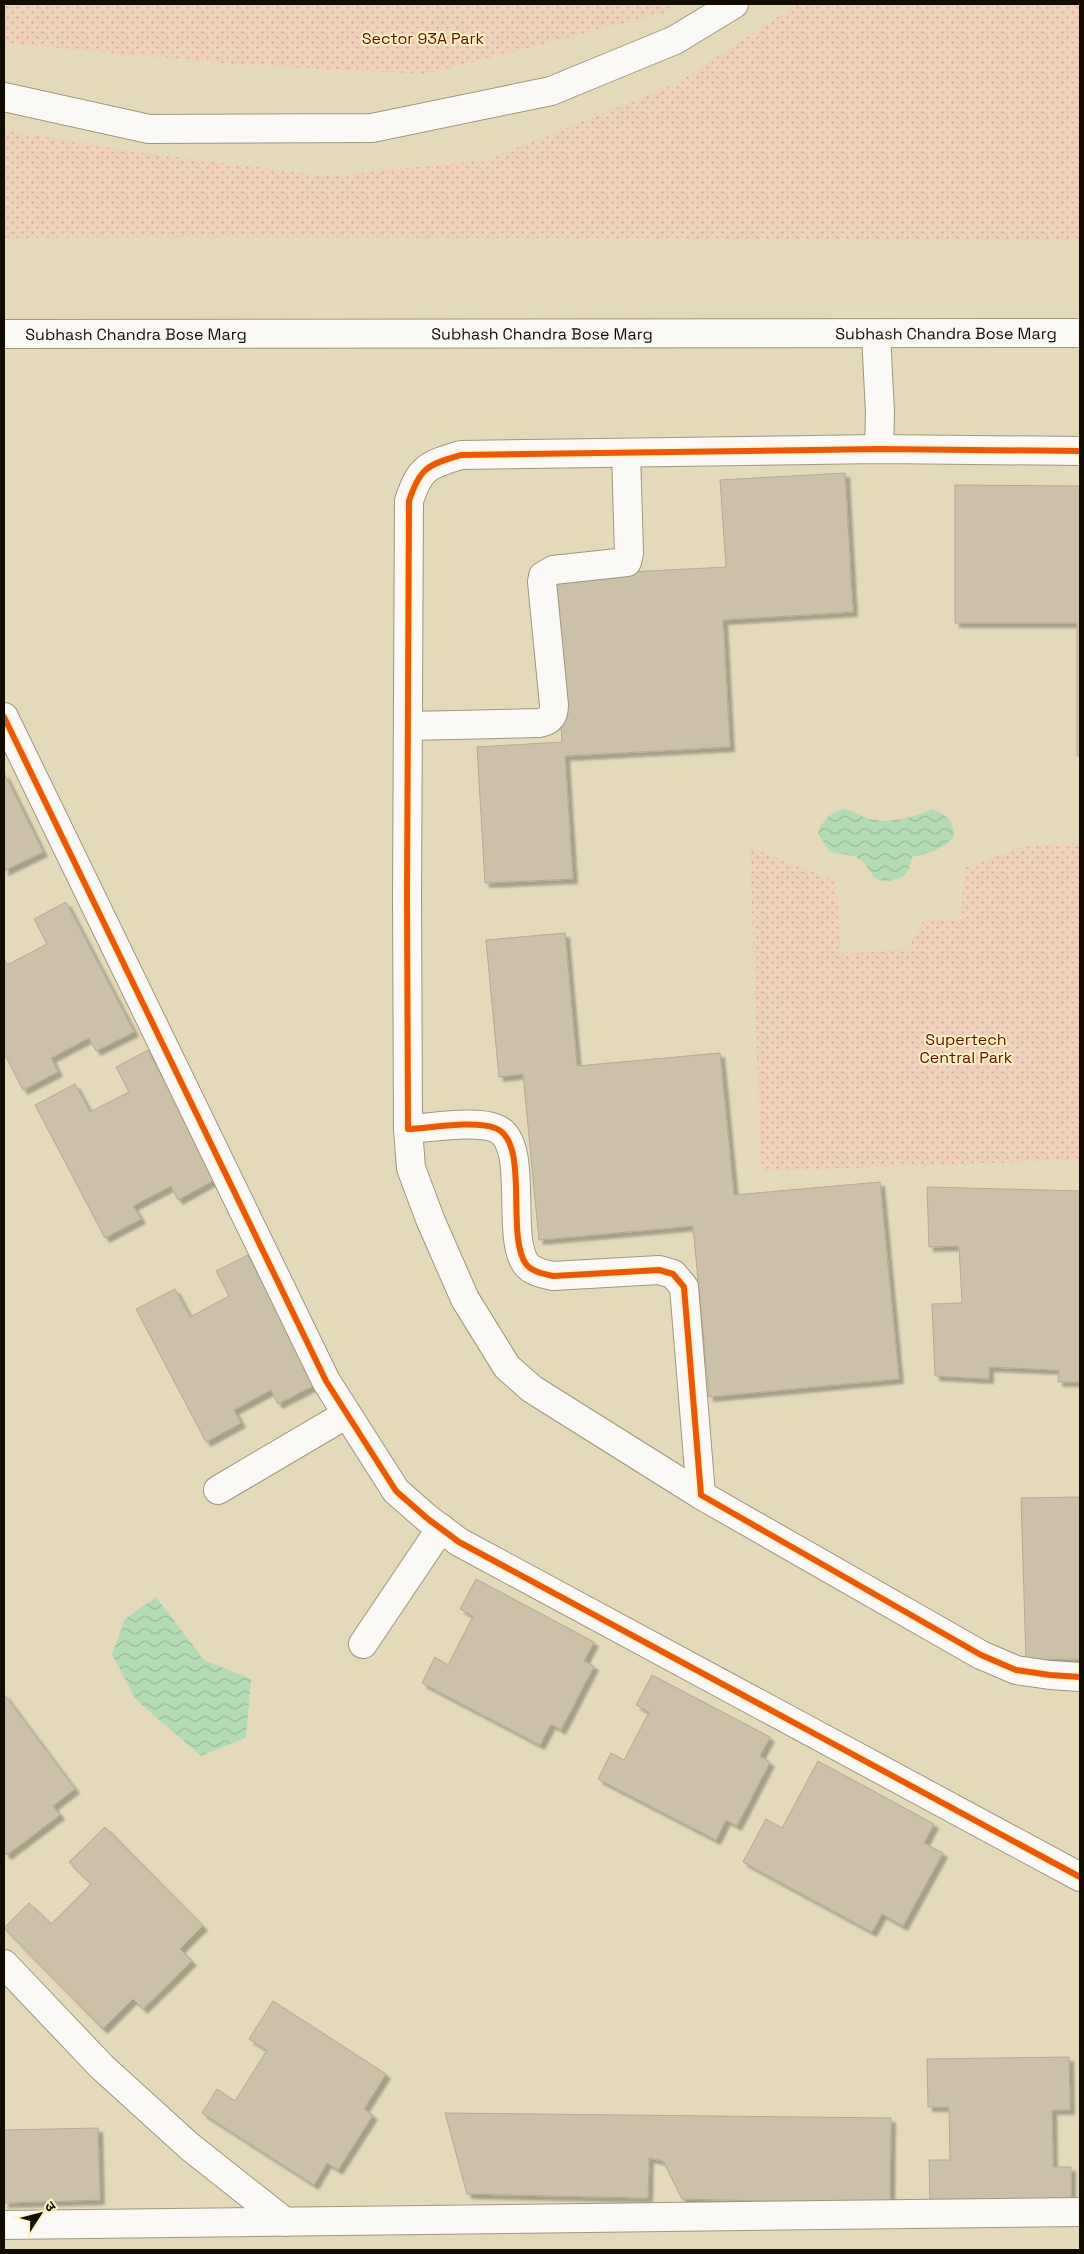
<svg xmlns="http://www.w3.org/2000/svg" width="1084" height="2254" font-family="'Space Grotesk','Noto Sans Devanagari',sans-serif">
<defs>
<pattern id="park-dots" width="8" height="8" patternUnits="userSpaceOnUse" patternTransform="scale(1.25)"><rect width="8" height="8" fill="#eed0bb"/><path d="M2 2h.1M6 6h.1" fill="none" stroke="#cbb19f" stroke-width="1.8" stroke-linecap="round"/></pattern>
<pattern id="water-waves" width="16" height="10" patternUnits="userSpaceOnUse" patternTransform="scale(1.25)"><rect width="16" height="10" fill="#b4dcb4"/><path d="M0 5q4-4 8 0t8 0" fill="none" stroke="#9abc99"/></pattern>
<filter id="shadow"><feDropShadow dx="4.5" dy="4.5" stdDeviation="1" flood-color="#0004"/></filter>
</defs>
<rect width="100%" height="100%" fill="#e4daba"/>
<path fill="url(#park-dots)" d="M4 4H673L663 13 426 74 245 65 4 43Z
M797 4H1080V240L185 237 4 238V130L135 152 328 176 486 160 676 84Z
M1080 843V1160L761 1171 750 847 836 881 841 954 908 949 923 921 961 919 964 868 1027 845Z"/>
<path fill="url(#water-waves)" d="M844 809C855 811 858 815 866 818 886 825 915 817 933 809 947 816 954 820 954 837 942 850 929 853 912 857 910 867 908 876 897 879 867 887 875 867 856 857 847 853 837 855 829 851L818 833C823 819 830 813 844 809Z
M156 1597 204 1660 251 1679 246 1738 201 1756 136 1700 112 1654 125 1619Z"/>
<path fill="#ccc0a8" stroke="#b6ab94" filter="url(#shadow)" d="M845 473 853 612 723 620 730 747 565 756 573 879 485 883 477 747 562 742 552 576 726 567 720 480Z
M955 485 1080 486V756H1077V623H955Z
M4 773 43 852 4 871Z
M66 902 134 1032 96 1051 89 1038 51 1058 58 1072 23 1090 4 1053V958L7 965 47 944 34 919Z
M565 933 577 1066 720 1053 734 1195 880 1182 899 1379 709 1397 693 1226 539 1240 523 1074 499 1077 486 940Z
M148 1050 216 1179 178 1200 171 1186 133 1206 141 1219 105 1238 35 1105 75 1084 90 1112 129 1092 116 1067Z
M1080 1180V1382H1058L1059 1370 989 1367V1379L935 1376 932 1304 962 1303 959 1246 929 1247 927 1187 1080 1191Z
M248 1255 317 1384 278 1404 271 1390 234 1410 241 1423 206 1442 136 1309 175 1289 190 1317 229 1296 216 1271Z
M1080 1497V1659L1026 1660 1021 1498Z
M476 1579 594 1642 584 1661 594 1666 561 1730 551 1724 540 1745 422 1683 435 1657 448 1665 473 1616 460 1609Z
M652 1675 770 1737 760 1756 770 1762 737 1826 726 1820 716 1840 598 1779 611 1753 624 1760 649 1712 636 1705Z
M4 1694 75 1789 53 1806 60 1815 7 1855 4 1852Z
M818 1761 934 1824 924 1843 943 1853 903 1926 882 1914 872 1932 743 1862 766 1819 782 1828Z
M105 1827 203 1926 180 1949 192 1961 143 2009 133 1999 103 2029 4 1928 29 1903 51 1924 91 1884 69 1862Z
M273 2001 386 2074 364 2109 373 2115 338 2170 327 2163 314 2185 202 2113 217 2089 235 2101 267 2050 249 2039Z
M1069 2057 1070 2110H1052L1053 2167H1071V2201L930 2203 929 2160H950L949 2107H928L927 2059Z
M445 2113 891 2118 890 2204 682 2199 663 2161 649 2158 648 2198 467 2194Z
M98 2128 100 2200 4 2203V2130Z"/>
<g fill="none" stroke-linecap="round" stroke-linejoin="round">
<g stroke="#9f977e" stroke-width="30">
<g id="minor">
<path id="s1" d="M4 334 1080 333"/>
<path d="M876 334 880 413 879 449"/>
<path d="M1080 451 879 449 461 455C428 465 420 467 409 501L407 896 408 1129C431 1128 474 1120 495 1128 531 1141 505 1235 526 1264 532 1272 544 1274 553 1276L659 1270 673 1274 684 1287 701 1495 981 1655 1016 1670 1050 1675 1080 1677"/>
<path d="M4 717 326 1381 396 1491 428 1519 459 1542 1080 1877"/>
<path d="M408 726 539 723C550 721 554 716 554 705L542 582 543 576 553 570 627 562 629 553 626 453"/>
<path d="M408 1129 411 1168 430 1219 465 1299 507 1367 532 1389 701 1495"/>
<path d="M218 1490 347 1414"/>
<path d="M363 1644 441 1528"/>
<path d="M4 1964 102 2067 189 2146 285 2222"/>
<path d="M4 2225 1080 2212"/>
</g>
</g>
<g stroke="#9f977e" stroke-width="30">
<path id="major" d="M4 97 149 129 372 128 551 91 675 40 734 4"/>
</g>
<use href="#minor" stroke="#fbf9f5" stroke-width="28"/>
<use href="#major" stroke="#fbf9f5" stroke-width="28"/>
<g stroke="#fff1c1" stroke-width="9">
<path id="cycleway" d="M1080 451 879 449 461 455C428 465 420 467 409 501L407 896 408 1129C431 1128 474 1120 495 1128 531 1141 505 1235 526 1264 532 1272 544 1274 553 1276L659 1270 673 1274 684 1287 701 1495 981 1655 1016 1670 1050 1675 1080 1677
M4 717 326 1381 396 1491 428 1519 459 1542 1080 1877"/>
</g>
<use href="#cycleway" stroke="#e8590c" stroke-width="6"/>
</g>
<g text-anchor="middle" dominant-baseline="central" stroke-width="4" stroke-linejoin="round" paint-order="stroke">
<g font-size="16" fill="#611000" stroke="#fff1c1">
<text x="423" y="38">Sector 93A Park</text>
<text x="966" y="1039">Supertech<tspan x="966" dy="18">Central Park</tspan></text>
</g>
<g font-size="16" fill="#120c00" stroke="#fff1c1">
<text stroke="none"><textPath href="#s1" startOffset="132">Subhash Chandra Bose Marg</textPath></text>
<text stroke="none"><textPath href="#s1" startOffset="538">Subhash Chandra Bose Marg</textPath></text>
<text stroke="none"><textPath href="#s1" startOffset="942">Subhash Chandra Bose Marg</textPath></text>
</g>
</g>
<rect width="1084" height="2254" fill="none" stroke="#120c00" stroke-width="10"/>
<g transform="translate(40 2214) rotate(54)" stroke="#fff1c1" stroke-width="4" paint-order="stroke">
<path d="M0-4L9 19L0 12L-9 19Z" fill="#120c00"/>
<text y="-8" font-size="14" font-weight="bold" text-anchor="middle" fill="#120c00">उ</text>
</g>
</svg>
